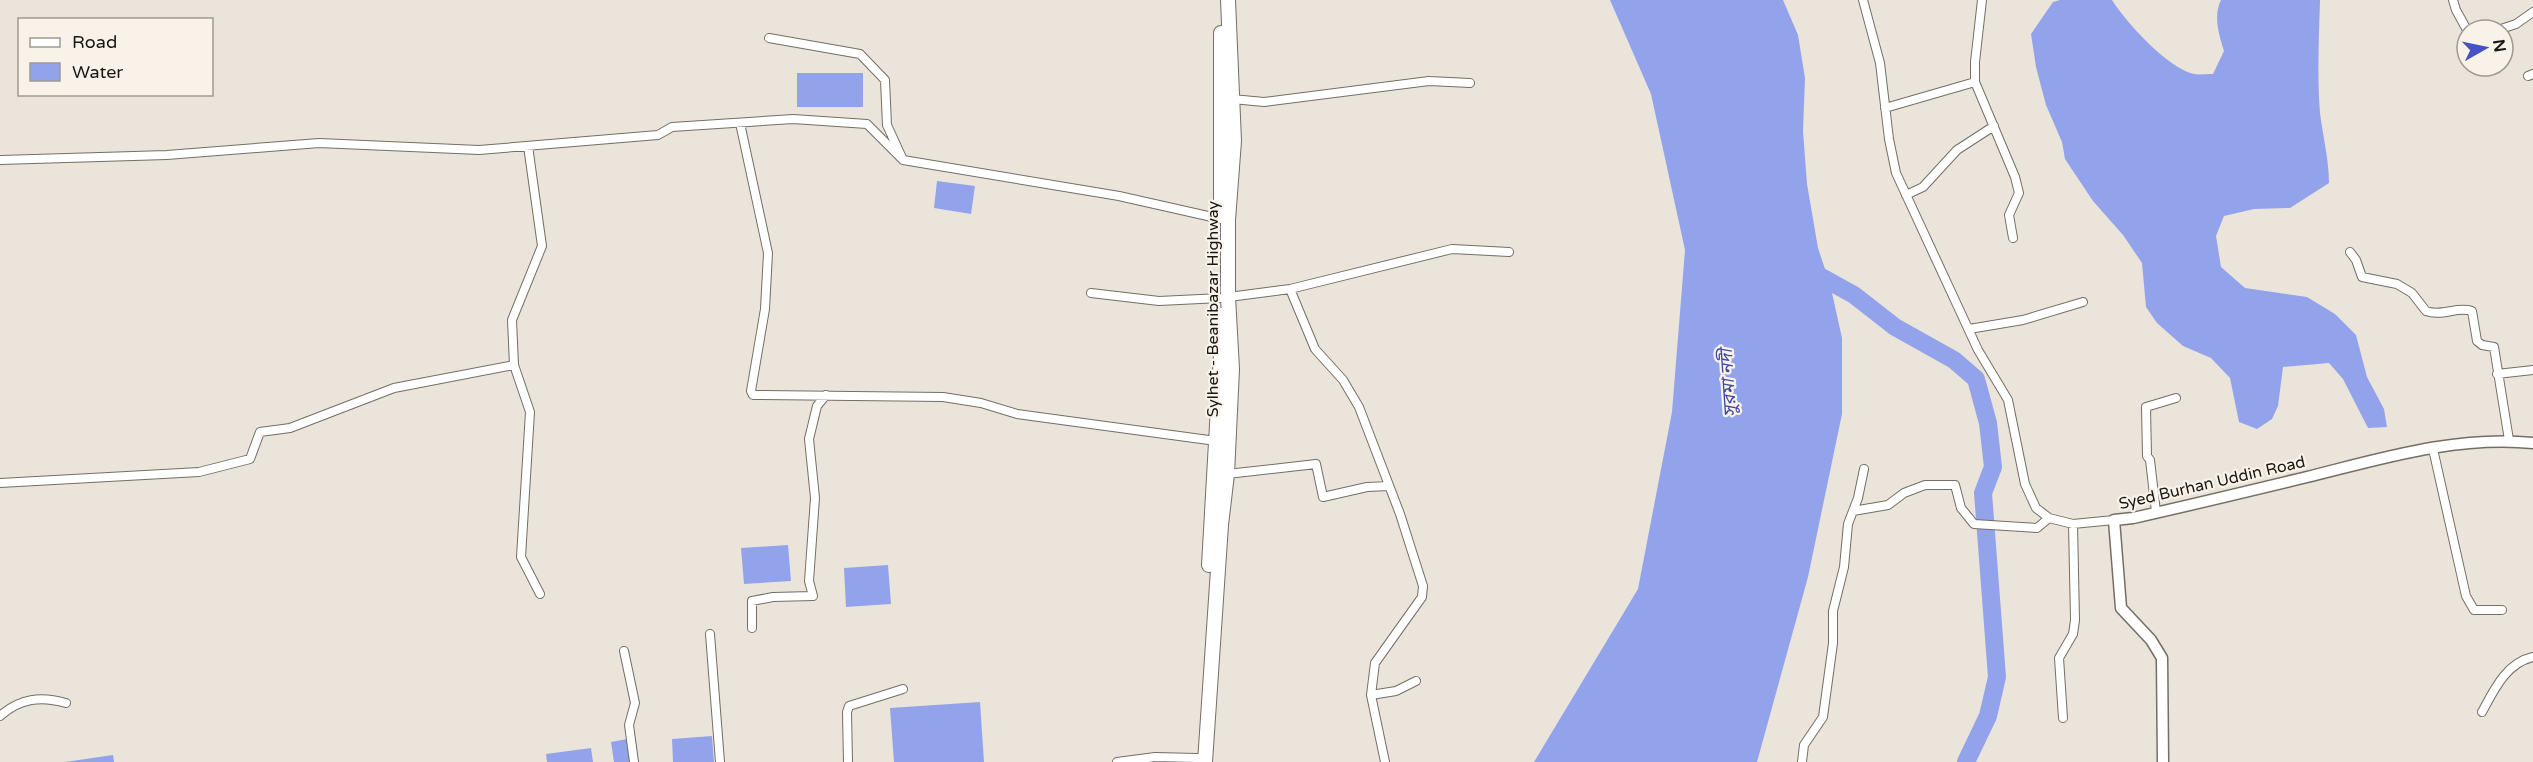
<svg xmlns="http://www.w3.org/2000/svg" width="2533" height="762" font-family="'Varela Round','Noto Sans Bengali',sans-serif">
<rect width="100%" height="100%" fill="#ebe4da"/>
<path fill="#93a3eb" d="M1610 0H1783L1798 35 1805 78 1803 131 1807 184 1818 248 1830 284 1842 338V414L1808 577 1757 762H1534L1638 589 1672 412 1685 250 1651 94Z
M2060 0H2112C2126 22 2167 68 2194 74 2199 75 2207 74 2213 74L2224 51C2219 35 2213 16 2221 0H2320C2319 38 2317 76 2320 113 2323 137 2329 160 2329 183L2290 208 2254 209 2224 216 2216 236 2221 267 2245 288 2307 297 2335 314 2356 335 2367 377 2384 409 2387 427 2368 428 2343 379 2329 363 2283 367 2278 406 2272 419 2257 429 2239 422 2230 378 2211 358 2183 346 2157 323 2146 307 2142 263 2123 235 2093 201 2065 159 2062 142 2046 105 2036 67 2031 34 2053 2Z
M797 73H863V107H797Z
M937 181 975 186 971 214 934 208Z
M788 545 791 581 744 584 741 548Z
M888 565 891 604 846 607 844 568Z
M980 702 984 762H894L890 708Z
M712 736 714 762H673L672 739Z
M627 739 631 762H614L611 742Z
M591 748 593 762H547L546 754Z
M113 755 114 762H65Z"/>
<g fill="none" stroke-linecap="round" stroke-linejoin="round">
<path stroke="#93a3eb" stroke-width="18" d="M1809 270 1854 295 1895 327 1954 360 1976 379 1988 423 1993 467 1983 493 1997 677 1988 716 1966 762"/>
<g stroke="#746e65" stroke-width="10">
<path id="minor" d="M1863 0 1880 63 1889 139 1896 173 1978 350 2008 400 2025 484 2036 508 2049 518 2073 524 2114 520
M1982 0 1975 62V82L2015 177 2019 193 2009 215 2013 238
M2453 0 2456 10 2467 30
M2498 30 2516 24 2533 12
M769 38 860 54 885 80 887 125 903 160 1119 196 1221 219
M2528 76 2533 74
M1232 99 1264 102 1429 81 1470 83
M1885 108 1975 82
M740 123 768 253 765 309 751 391 753 395 943 397 981 403 1017 414 1216 441
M528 146 542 246 512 320 514 365 530 412 521 557 540 594
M0 160 167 155 319 143 479 150 658 135 672 127 793 119 867 124 903 160
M1906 195 1923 187 1957 150 1994 126
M2350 252 2356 260 2362 277 2397 284 2412 293 2426 311C2442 317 2457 306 2472 311L2477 341 2482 345 2494 347 2509 440
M1290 289 1315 349 1343 380 1359 407 1400 514 1423 586 1422 597 1375 663 1371 695 1385 762
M1091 293 1159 301 1221 298 1290 289 1452 249 1509 252
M1969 329 2023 320 2083 302
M2497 374 2533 370
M2433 449 2466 596 2474 610H2502
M1224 471 1227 474 1316 464 1323 497 1367 487 1389 486
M0 483 199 472 250 459 260 432 290 428 394 388 514 365
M1853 511 1888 505 1904 493 1925 485H1955L1961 508 1974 524 2037 528 2049 518
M2156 512 2150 460 2147 456 2146 407 2176 398
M752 628V601L773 597 813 596 809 581 815 498 809 439 817 406 826 395
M710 634 720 762
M624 651 635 703 629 725 634 762
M1371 695 1396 691 1416 681
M2482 712C2494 690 2506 663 2533 657
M0 716C20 698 41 696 66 703
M2063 718 2059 658 2073 634 2075 620 2073 524
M848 762 847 712 849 706 903 689
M1117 762 1155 757 1197 758
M1802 762 1804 745 1823 717 1833 643V611L1844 567 1848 524 1858 498 1864 469"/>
</g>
<g stroke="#746e65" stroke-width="13">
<path id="tertiary" d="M2163 762 2162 658 2151 640 2121 608 2114 520 2133 518C2191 505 2249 491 2307 477 2380 459 2457 435 2533 443"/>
</g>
<g stroke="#746e65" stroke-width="16">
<path id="primary" d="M1221 33V209
M1209 565 1221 355V315
M1205 762 1221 525 1227 474 1232 369 1228 297V220L1234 141 1228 0"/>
</g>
<use href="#minor" stroke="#fff" stroke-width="8"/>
<use href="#tertiary" stroke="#fff" stroke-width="10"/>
<use href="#primary" stroke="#fff" stroke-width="14"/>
</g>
<g text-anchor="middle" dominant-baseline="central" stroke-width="4.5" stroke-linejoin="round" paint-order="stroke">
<g font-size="16" fill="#191713" stroke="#f8f2e8">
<text transform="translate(1213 309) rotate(-90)">Sylhet - Beanibazar Highway</text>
<text transform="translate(2212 483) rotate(-13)">Syed Burhan Uddin Road</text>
</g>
<g font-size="18" font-style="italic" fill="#3e489d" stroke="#f8f2e8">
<text transform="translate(1728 383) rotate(-94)">সুরমা নদী</text>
</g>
</g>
<rect x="18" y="18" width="195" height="78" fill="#f8f2e8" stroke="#9f9a93" stroke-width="1.5"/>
<rect x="30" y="38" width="30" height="9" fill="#ffffff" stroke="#9f9a93" stroke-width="1.5"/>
<text x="72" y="48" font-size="18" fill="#191713">Road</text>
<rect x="30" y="63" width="30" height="18" fill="#93a3eb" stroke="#9f9a93" stroke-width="1.5"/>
<text x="72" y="78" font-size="18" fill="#191713">Water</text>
<g transform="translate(2485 48) rotate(81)"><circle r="28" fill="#f8f2e8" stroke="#9f9a93" stroke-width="1.5"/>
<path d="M0-4.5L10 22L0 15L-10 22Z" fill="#4751c6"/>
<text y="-9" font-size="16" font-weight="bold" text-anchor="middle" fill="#191713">N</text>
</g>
</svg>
